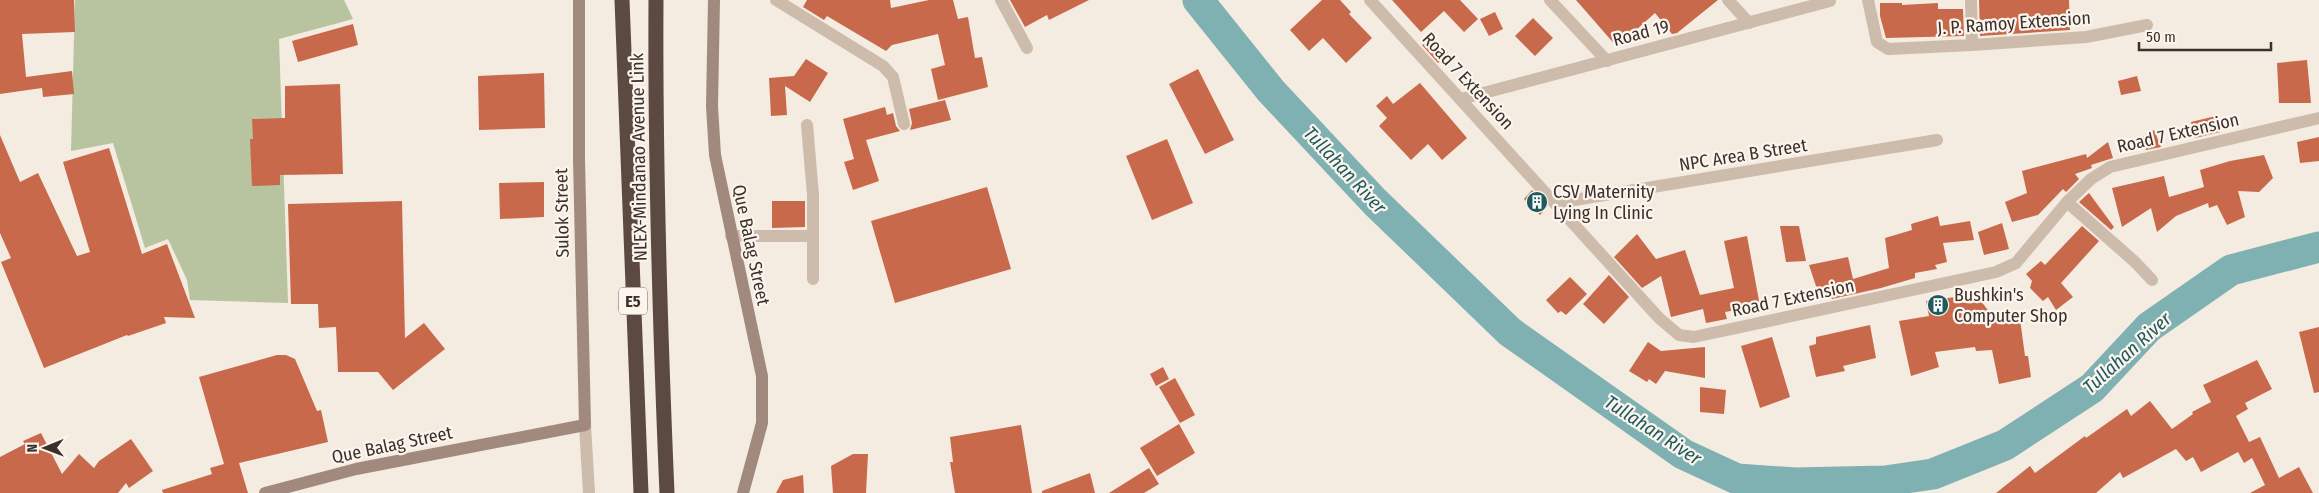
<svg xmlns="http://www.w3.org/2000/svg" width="2319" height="493" font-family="'Fira Sans Condensed',sans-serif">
<rect width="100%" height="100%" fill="#f4ebe1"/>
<path fill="#b8c4a0" d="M75 0H344L353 19 279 39 288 303 190 300 187 280 168 239 145 248 113 143 71 151Z"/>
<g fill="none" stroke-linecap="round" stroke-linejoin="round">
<path stroke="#7fb0b2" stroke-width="5" d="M1760 480 1776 493"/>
<path stroke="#7fb0b2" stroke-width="31" d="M1198 0 1271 91 1375 202 1510 332 1683 454 1737 479 1796 483 1885 481 1933 474 2005 445 2092 388 2149 327 2231 270 2319 247"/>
</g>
<path fill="#c8694b" d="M0 0H74L75 32 22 34 26 77 72 71 74 94 43 97 42 88 0 94Z
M807 0H890L891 8 929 0H953L958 19 968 17 975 58 982 57 988 87 938 100 931 69 945 65 938 34 892 45 886 51 827 16 824 20 803 7Z
M1010 0H1089L1049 20 1047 15 1025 27Z
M1322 0H1340L1351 12 1349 14 1372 38 1346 63 1323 38 1309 51 1290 30Z
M1392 0H1460L1478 19 1464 32 1444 11 1421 32Z
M1576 0H1718L1677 33 1672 34 1655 13 1617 47Z
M1979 0H2069L2070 30 1980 36Z
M1880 3H1902V5L1938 3V9H1963L1964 36 1886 38 1880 16Z
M1495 12 1503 29 1489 36 1480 19Z
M1533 18 1553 38 1535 56 1515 36Z
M353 24 358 45 298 62 292 41Z
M1431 36 1448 53 1438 63 1422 45Z
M806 59 828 73 810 102 785 86 787 115 771 116 769 78 794 76Z
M2307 60 2311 103H2279L2277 63Z
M1198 69 1234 140 1205 154 1169 84Z
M544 73 545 128 479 130 478 76Z
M2137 76 2141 91 2121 95 2118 81Z
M1420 83 1467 138 1442 160 1428 144 1411 160 1379 126 1387 118 1376 106 1387 96 1393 104Z
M340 84 343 174 280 175V185L252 186 250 139H253L252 119 285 118V86Z
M945 100 951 120 910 130 912 123 909 109Z
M885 107 887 115 893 113 896 126 900 131 866 140 879 181 853 190 844 162 854 159 843 119Z
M2216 116 2220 132 2195 138 2191 122Z
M2154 130 2161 147 2146 150 2140 139Z
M0 135 20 182 38 173 77 256 90 252 63 162 109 148 142 254 167 244 195 318 164 317 166 323 128 336 127 335 44 368 1 262 11 258 0 233Z
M2319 137V161L2300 163 2297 142Z
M1167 139 1193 203 1152 220 1126 156Z
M2108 142 2113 158 2091 165 2092 168 2075 174 2079 179 2066 192 2063 189 2038 215 2012 222 2005 202 2027 193 2022 171 2086 154 2087 158Z
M2264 155 2273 178 2259 192 2238 191 2245 217 2227 225 2217 205 2209 208 2208 203 2176 216 2157 232 2151 208 2122 227 2112 188 2164 176 2169 197 2204 187 2200 170 2230 161Z
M544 182V217L500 219 499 183Z
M987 187 1011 269 895 303 871 221Z
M1532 190 1547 207 1540 215 1524 199Z
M2089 193 2114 227 2111 230 2079 202Z
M402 201 405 338 424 323 445 349 393 390 378 372H338L336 327 319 328 318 304H291L288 204Z
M772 201H805V227L772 228Z
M1938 216 1940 226 1970 221 1974 240 1943 243 1947 262 1935 265 1937 269 1915 273V278L1881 288 1832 299 1829 294 1816 286 1809 265 1848 257 1853 279 1889 268 1885 238 1912 230 1911 224Z
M2002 223 2009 249 1984 255 1978 232Z
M1780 226H1799L1806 261 1786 262Z
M2082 226 2099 241 2061 283 2073 297 2056 310 2048 297 2043 301 2030 288 2032 281 2026 274 2041 261 2045 265Z
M1637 234 1656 259 1685 250 1700 295 1734 288 1724 241 1747 236 1760 306 1725 312 1727 319 1706 323 1703 309 1671 317 1661 276 1642 288 1614 257Z
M1609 275 1629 297 1604 324 1583 304Z
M1570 277 1587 294 1566 315 1561 311 1558 313 1546 300Z
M1955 297H1963V303L1980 300 1998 323 2020 319 2025 356H2028L2031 377 1999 384 1992 350 1976 351 1975 347 1935 352 1939 367 1911 376 1899 321 1929 316 1926 301Z
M1870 325 1876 358 1843 366 1845 371 1816 377 1809 346 1816 344V337Z
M2319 327V392L2314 393 2299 332Z
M1772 337 1790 397 1760 408 1741 346Z
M1648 342 1661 351 1705 347V378L1665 371 1656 384 1649 379 1647 382 1629 371Z
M277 355H286L295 359 317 411 321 410 328 442 239 463 248 493H163L162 490 212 474 210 468 224 464 199 377Z
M2257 360 2272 389 2245 403 2248 409 2236 416 2249 442 2260 437 2279 478 2299 467 2313 493H2250L2265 485 2252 458 2244 463 2238 452 2201 472 2193 457 2186 461 2176 449 2123 478 2120 472 2096 493H1996L2030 466 2035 473 2085 436 2086 438 2127 409 2131 416 2150 401 2172 429 2193 414 2192 412 2211 402 2203 385Z
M1163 367 1169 379 1156 386 1150 374Z
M1175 378 1195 415 1180 423 1159 387Z
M1700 387 1726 390 1724 414 1700 412Z
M1179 424 1195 453 1157 476 1140 448Z
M1021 425 1032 493H955L950 462H953L950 437Z
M41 433 62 474 79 454 94 468 99 461 131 439 153 471 129 488 126 483 118 493H0V457L25 444 23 441Z
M853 454H868L866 493H833L831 466Z
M1149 468 1159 484 1144 493H1109Z
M1090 473 1095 493H1042V491Z
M803 475 804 493H776L783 480Z"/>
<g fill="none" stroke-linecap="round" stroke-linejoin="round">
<path stroke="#cdbbac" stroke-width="12" d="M776 0 883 66 893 77 904 124
M1001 0 1027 48
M1370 0 1659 318 1679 335 1694 337 1996 272 2016 263 2067 202 2091 179 2110 167 2319 118
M1550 0 1607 61
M1728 0 1749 23
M1868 0 1877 42 1888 49 1972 45 2086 37 2147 25
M1971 0 1972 45
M1461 99 1830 1
M807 125 813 195V279
M2067 202 2135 262 2152 280
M1556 203 1937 140
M731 236H813
M585 425 589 493"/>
<path stroke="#a18a7d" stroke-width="12" d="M714 0 712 106 715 155 762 376V423L743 493
M265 493 356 469 585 425 579 159V0"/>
<path stroke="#5c4a42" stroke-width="15" d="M622 0 641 493
M656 0C655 165 660 329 667 493"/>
</g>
<defs>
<g id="building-disc" transform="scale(1.125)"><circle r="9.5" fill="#1f5a5e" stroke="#fbf5ee"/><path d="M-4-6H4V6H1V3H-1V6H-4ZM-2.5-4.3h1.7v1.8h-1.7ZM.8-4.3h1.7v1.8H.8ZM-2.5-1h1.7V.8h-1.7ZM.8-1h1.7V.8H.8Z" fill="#fff"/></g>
</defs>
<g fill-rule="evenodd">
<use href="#building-disc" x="1537" y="202"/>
<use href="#building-disc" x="1938" y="305"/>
</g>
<g text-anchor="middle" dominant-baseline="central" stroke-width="4.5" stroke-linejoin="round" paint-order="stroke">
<rect fill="#fbf5ee" stroke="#756b66" stroke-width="1" x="619" y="287.5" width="28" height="27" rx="4"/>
<g font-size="16" font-weight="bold" fill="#3b302b">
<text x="633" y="301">E5</text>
</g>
<g font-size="18" fill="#3b302b" stroke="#fbf5ee">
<text transform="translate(2014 23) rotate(-4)">J. P. Ramoy Extension</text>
<text transform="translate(1641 33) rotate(-15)">Road 19</text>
<text transform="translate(1468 81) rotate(47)">Road 7 Extension</text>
<text transform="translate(2178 133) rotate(-13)">Road 7 Extension</text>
<text transform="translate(1743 155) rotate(-9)">NPC Area B Street</text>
<text transform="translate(639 157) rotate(-91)">NLEX-Mindanao Avenue Link</text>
<text transform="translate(562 213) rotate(-91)">Sulok Street</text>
<text transform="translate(751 245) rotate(78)">Que Balag Street</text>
<text transform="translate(1793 298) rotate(-12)">Road 7 Extension</text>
<text transform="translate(392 445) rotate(-12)">Que Balag Street</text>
</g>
<g font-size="18" fill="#3b302b" stroke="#fbf5ee" text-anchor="start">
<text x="1553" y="192">CSV Maternity<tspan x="1553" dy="21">Lying In Clinic</tspan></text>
<text x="1954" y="295">Bushkin's<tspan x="1954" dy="21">Computer Shop</tspan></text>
</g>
<g font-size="19" font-style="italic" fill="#1f5a5e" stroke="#fbf5ee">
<text transform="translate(1345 170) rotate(47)">Tullahan River</text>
<text transform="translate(2127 353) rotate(-42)">Tullahan River</text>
<text transform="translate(1653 430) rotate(33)">Tullahan River</text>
</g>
</g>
<g transform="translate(45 448) rotate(269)" stroke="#fbf5ee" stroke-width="4" paint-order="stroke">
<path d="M0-4L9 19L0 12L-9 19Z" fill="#3b302b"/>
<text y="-8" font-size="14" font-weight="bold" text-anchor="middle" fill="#3b302b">N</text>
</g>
<path d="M2139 42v8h132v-8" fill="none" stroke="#3b302b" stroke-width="2.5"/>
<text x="2146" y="42" font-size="15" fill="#3b302b" stroke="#fbf5ee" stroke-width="4" paint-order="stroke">50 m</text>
</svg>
